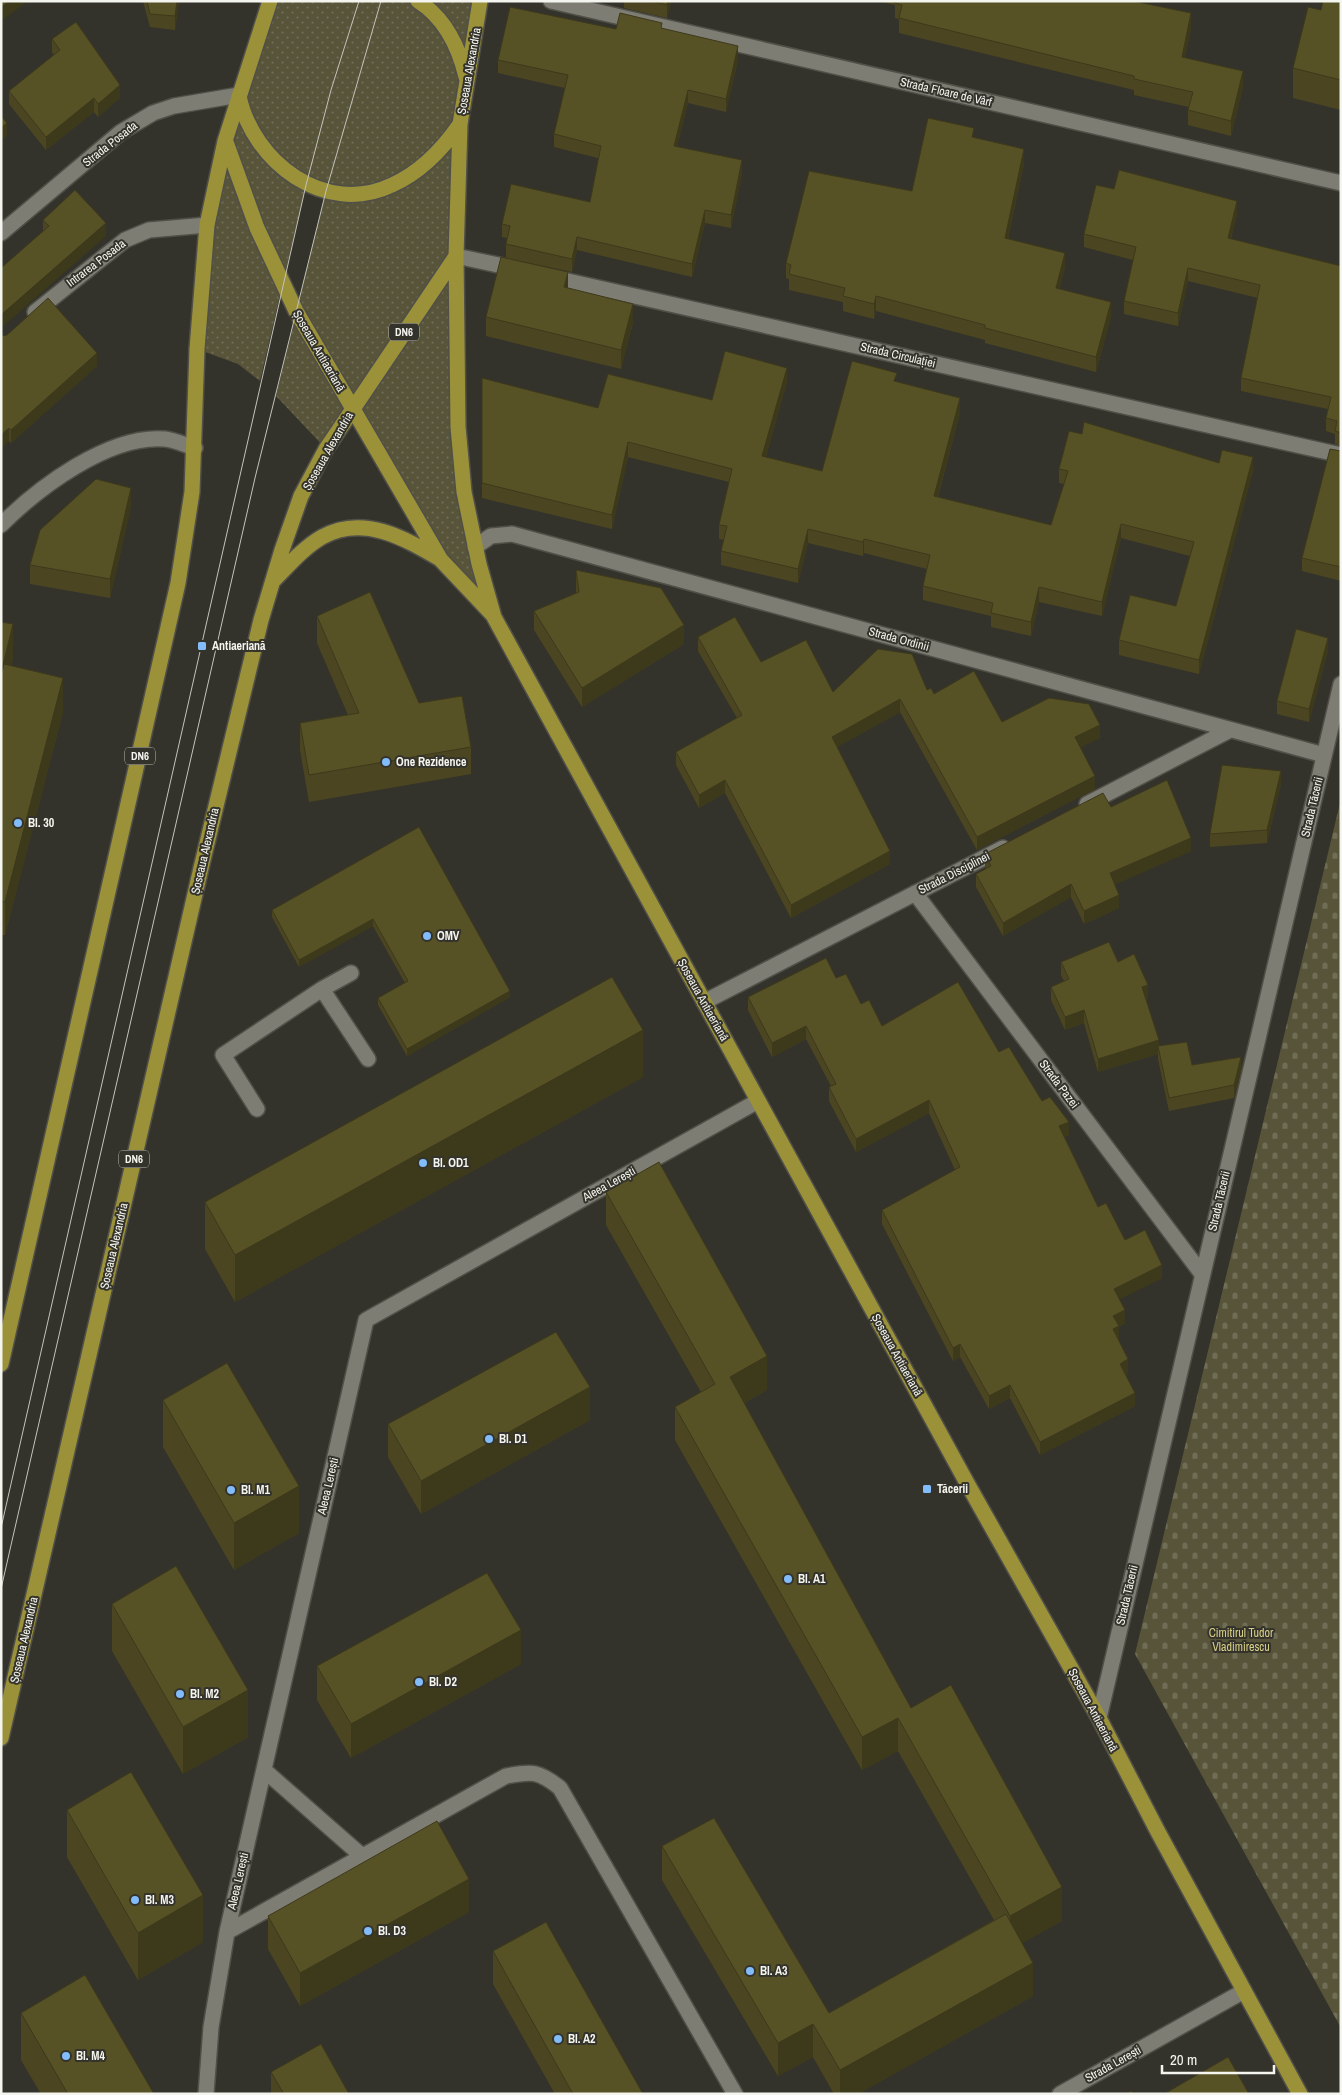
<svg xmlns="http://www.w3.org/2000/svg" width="1342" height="2095" font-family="'Archivo Narrow',sans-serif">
<defs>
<pattern id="grass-dots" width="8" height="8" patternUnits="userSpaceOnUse" patternTransform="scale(1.25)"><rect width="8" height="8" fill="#57543a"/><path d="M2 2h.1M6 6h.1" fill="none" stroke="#706d57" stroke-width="1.8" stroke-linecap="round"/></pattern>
<pattern id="cemetery-stones" width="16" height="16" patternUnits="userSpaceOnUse" patternTransform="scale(1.25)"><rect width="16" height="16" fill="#57543a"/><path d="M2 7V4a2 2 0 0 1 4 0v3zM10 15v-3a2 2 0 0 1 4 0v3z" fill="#706d57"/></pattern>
</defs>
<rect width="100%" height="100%" fill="#34332b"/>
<path fill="url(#grass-dots)" d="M270 1H471L478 15 468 83 458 427 494 617 454 575 352 410 326 449 276 396 326 191 306 185 260 381 238 364 197 349 207 225Z"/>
<path fill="url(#cemetery-stones)" d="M1341 799V2028L1135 1654Z"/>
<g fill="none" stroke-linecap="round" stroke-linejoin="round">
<g stroke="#504f48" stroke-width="18">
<path id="minor" d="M551 1 1341 183
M1 233 121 132 153 113 174 106 239 95
M456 256 517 269
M550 277 1341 455
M35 312 125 240 149 230 207 225
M1 525C38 488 109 434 165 439 175 440 185 445 195 448
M475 547 491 536 512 534 1324 755
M1087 804 1230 730
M915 893 1202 1274
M322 989 368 1059
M704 1002 1003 848
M257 1109 223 1055 322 989 351 973
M1099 1718 1341 684
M264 1770 362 1856
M227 1932 506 1776C532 1771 539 1771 560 1788L735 2094
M206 2094 211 2027 227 1932 366 1320 758 1101
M1060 2094 1244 1991"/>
</g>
<g stroke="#504f48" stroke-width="18">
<path id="major" d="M418 1C445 18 459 48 466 77
M480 1 460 124 456 256 458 427 464 492 479 564 494 617 967 1483 1099 1718 1157 1830 1300 2094
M239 96C253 162 325 217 392 185 421 172 442 150 460 124
M226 142 257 228 296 311 441 560 493 615
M273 581C288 566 303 548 322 537 363 514 404 538 440 559
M1 1364 178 583 192 492 197 349 207 225 225 141 270 1
M1 1738 201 868 261 620 282 550 301 496 326 449 456 256"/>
</g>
<use href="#minor" stroke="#7e7d73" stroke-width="15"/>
<use href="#major" stroke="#9b9139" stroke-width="15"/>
<path stroke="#c3c3bc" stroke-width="1" d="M1 1528 306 185 331 90 359 1
M1 1589 255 478 326 191 381 1"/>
</g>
<path fill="#4b4621" d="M143 1H179L175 30 150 27Z
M624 1H671L667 18 624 8Z
M879 1H1133L1191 28 1185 57 1243 87 1231 136 1188 125V110L1189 107 1134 95V90L899 33V19L895 18V5Z
M1341 1V110L1293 98V68L1321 10Z
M662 28 738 60 726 112 688 103 677 147 742 173 731 228 705 223 692 277 577 250 572 272 506 258V244L507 238 502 237V224L590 202 598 158 554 147V134L565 88 498 73V60L616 29Z
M52 39 120 98 98 117 94 112 46 150 9 104V91L54 55 52 52Z
M974 138 1024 164 1008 239 1065 268 1059 289 1111 317 1096 372 985 343V340L876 311 874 319 843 311V302L789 290V279L786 278V263L912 191Z
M1114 189 1237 214 1231 239 1341 266V446L1335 444V434L1326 431V418L1328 409 1241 391V378L1258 298 1188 281 1178 326 1124 314V301L1133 260 1084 247V234Z
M43 220 106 236 43 231Z
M568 288 633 323 621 369 486 336V317Z
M1 336 97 366 11 443 9 441 1 448Z
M482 378 598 408 712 400 787 382 766 457 822 471 897 382 960 413 938 497 1051 525 1064 484 1059 483V469L1219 463 1253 471 1199 674 1119 655V640L1176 606 1190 556 1121 538 1102 616 1039 602 1031 636 991 627V616L923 600V586L927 569 864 553 863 556 808 543 798 583 721 565V551L724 540 719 539V525L729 482 628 457 612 529 482 498Z
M1341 451V581L1302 571V558Z
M131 507 110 598 30 584V565Z
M576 570 684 644 582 707 534 630V611L576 593Z
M317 616 419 703 471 747V774L309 802 300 750V723L348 715 317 643Z
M1 622 13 657 11 666 63 712 5 935H1Z
M698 637 833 692 927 690 934 694 1002 722 1100 738 1080 747 1095 789 977 850 900 712 837 747 890 864 791 918 725 793 699 808 676 765V752L737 718 698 651Z
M1328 651 1309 722 1277 714V701Z
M1281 784 1267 843 1210 847V834Z
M1111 807 1191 851 1115 884 1119 908 1084 924 1071 897 1003 936 976 887V874L986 869 985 867V854Z
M419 827 510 997 407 1056 378 1005V998L405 983 373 926 299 967 272 917V910Z
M1061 962H1118L1148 998 1146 999 1159 1046 1192 1065 1241 1070 1234 1098 1169 1111 1158 1059V1054L1098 1072 1084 1023 1065 1030 1051 1000V987L1064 981 1061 975Z
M836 978 882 1026 999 1052 1042 1101 1069 1135 1064 1137 1098 1207 1125 1240 1162 1278 1119 1299 1125 1323 1119 1327 1118 1340 1128 1373 1126 1374 1135 1406 1040 1455 1010 1398 989 1409 960 1357 953 1361 882 1224V1210L955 1170 929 1113 856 1152 829 1101V1087L831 1086 806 1039 772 1057 748 1010V997Z
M643 1077 235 1302 205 1249V1202Z
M606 1192 767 1390 744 1403 911 1708 1062 1921 1022 1943 1033 1996 858 2094H834L813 2057 778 2076 662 1880V1846L829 2013 994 1920 898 1751 862 1770 675 1440V1407L701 1392 606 1225Z
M163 1400 299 1533 234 1570 163 1447Z
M590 1420 421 1514 388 1457V1424Z
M112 1604 248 1737 183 1774 112 1651Z
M521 1664 351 1758 317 1700V1666Z
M67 1810 203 1942 138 1980 67 1857Z
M469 1912 300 2006 268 1949V1916Z
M493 1951 643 2094H555L493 1984Z
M21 2013 154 2094H41L21 2060Z
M271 2072 349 2094H271Z"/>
<path fill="#3d391b" d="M10 1H28L1 21V7Z
M177 1H179L175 30V16Z
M668 1H671L667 18V5Z
M1191 13V28L1182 72V57Z
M738 46V60L726 112V99Z
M1243 71V87L1231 136V121Z
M120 85V98L98 117V104Z
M688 90V103L674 159V146Z
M94 98V112L46 150V137Z
M7 123V136L1 141V128Z
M1024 149V164L1005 253V238Z
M742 160V173L731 228V215Z
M1237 201V214L1228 251V238Z
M705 210V223L692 277V264Z
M106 223V236L1 328V315Z
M577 237V250L572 272V259Z
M1065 253V268L1056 303V288Z
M1188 268V281L1178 326V313Z
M568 272V291L564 287Z
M876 296V311L874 319V304Z
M1111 302V317L1096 372V357Z
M633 304V323L621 369V350Z
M97 353V366L11 443V430Z
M787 368V382L762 471V456Z
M960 398V413L934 510V496Z
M9 428V441L1 448V435Z
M628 442V457L612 529V515Z
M1253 457V471L1199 674V660Z
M131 488V507L110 598V579Z
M1121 524V538L1102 616V602Z
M808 529V543L798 583V569Z
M864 539V553L863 556V542Z
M1039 587V602L1031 636V622Z
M13 624V657L1 706V673Z
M684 625V644L582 707V688Z
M1328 638V651L1309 722V709Z
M63 678V712L5 935V902Z
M900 699V712L832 750V737Z
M1100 725V738L1075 750V737Z
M1281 771V784L1267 843V830Z
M1095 776V789L977 850V837Z
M725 780V793L699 808V795Z
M1191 838V851L1110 887V873Z
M890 851V864L791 918V905Z
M1071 884V897L1003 936V923Z
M1119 895V908L1084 924V911Z
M373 919V926L299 967V960Z
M1148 985V998L1142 1000V987Z
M510 991V997L407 1056V1049Z
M1084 1010V1023L1065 1030V1017Z
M806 1026V1039L772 1057V1043Z
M643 1030V1077L235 1302V1255Z
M1159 1040V1051L1158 1046V1054L1098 1072V1059Z
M1241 1057V1070L1234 1098V1085Z
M929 1100V1113L856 1152V1139Z
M1069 1122V1135L1059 1139V1126Z
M1162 1265V1278L1114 1302V1289Z
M1125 1310V1323L1119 1327V1339L1113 1342V1316Z
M960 1344V1357L953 1361V1348Z
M767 1356V1390L730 1411V1377Z
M1128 1359V1373L1120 1377V1364Z
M1010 1385V1398L989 1409V1396Z
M590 1387V1420L421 1514V1481Z
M1135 1393V1406L1040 1455V1442Z
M299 1486V1533L234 1570V1523Z
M521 1630V1664L351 1758V1724Z
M248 1690V1737L183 1774V1727Z
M898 1718V1751L862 1770V1737Z
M469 1879V1912L300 2006V1973Z
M1062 1887V1921L1010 1950V1916Z
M203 1895V1942L138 1980V1933Z
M1033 1963V1996L858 2094H840V2070Z
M813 2024V2057L778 2076V2043Z"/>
<path fill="#575126" stroke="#3d391b" d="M1 1H10L1 7Z
M147 1H177L175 16 150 14Z
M651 1H668L667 5Z
M895 1H1133L1191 13 1182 57 1243 71 1231 121 1188 110 1193 92 1134 79V76L899 18 902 5 895 3Z
M1323 1H1341V80L1293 68 1308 7 1321 10Z
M510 7 616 29 620 13 662 23 661 28 738 46 726 99 688 90 674 146 742 160 731 215 705 210 692 264 577 237 572 259 506 244 510 226 502 224 511 184 590 202 601 146 554 134 568 75 498 60Z
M76 22 120 85 98 104 94 98 46 137 9 91 60 50 52 39Z
M1 116 7 123 1 128Z
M928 118 974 128 972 137 1024 149 1005 238 1065 253 1056 288 1111 302 1096 357 985 328V325L876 296 874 304 843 296 845 288 789 274 791 265 786 263 809 171 912 191Z
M1119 170 1237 201 1228 238 1341 266V433L1335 431 1337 421 1326 418 1331 397 1241 378 1260 285 1188 268 1178 313 1124 301 1136 247 1084 234 1096 185 1114 189Z
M75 190 106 223 1 315V268L49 226 43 220Z
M501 257 568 272 564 287 633 304 621 350 486 317Z
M48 298 97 353 11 430 9 428 1 435V336L7 335Z
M725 351 787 368 762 456 822 471 852 361 897 373 894 381 960 398 934 496 1051 525 1068 471 1059 469 1069 431 1082 434 1084 422 1219 463 1222 450 1253 457 1199 660 1119 640 1130 595 1176 606 1194 542 1121 524 1102 602 1039 587 1031 622 991 613 993 603 923 586 930 555 864 539 863 542 808 529 798 569 721 551 727 526 719 525 732 469 628 442 612 515 482 483V378L598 408 608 374 712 400Z
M1330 449 1341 451V567L1302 558Z
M96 479 131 488 110 579 30 565 40 530Z
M576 570 661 588 684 625 582 688 534 611 579 592Z
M370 592 419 703 462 696 471 747 309 775 300 723 359 713 317 616Z
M735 617 761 662 806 640 833 692 878 649 912 654 927 690 931 688 934 694 974 671 1002 722 1049 698 1089 704 1100 725 1075 737 1095 776 977 837 900 699 832 737 890 851 791 905 725 780 699 795 676 752 742 715 698 637Z
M1 622 13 624 1 673Z
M1296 629 1328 638 1309 709 1277 701Z
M4 664 63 678 5 902 1 901V675Z
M1222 765 1281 771 1267 830 1210 834Z
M1167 780 1191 838 1110 873 1119 895 1084 911 1071 884 1003 923 976 874 991 866 985 854 1103 793 1111 807Z
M419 827 510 991 407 1049 378 998 408 981 373 919 299 960 272 910Z
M1109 942 1118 962 1134 954 1148 985 1142 987 1159 1040 1098 1059 1084 1010 1065 1017 1051 987 1069 979 1061 962Z
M826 958 836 978 846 974 861 1004 869 1000 882 1026 958 982 999 1052 1009 1047 1042 1101 1050 1097 1069 1122 1059 1126 1098 1207 1106 1203 1125 1240 1145 1230 1162 1265 1114 1289 1125 1310 1113 1316 1119 1326 1113 1329 1128 1359 1120 1364 1135 1393 1040 1442 1010 1385 989 1396 960 1344 953 1348 882 1210 960 1167 929 1100 856 1139 829 1087 836 1084 806 1026 772 1043 748 997Z
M612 977 643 1030 235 1255 205 1202Z
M1187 1042 1192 1065 1241 1057 1234 1085 1169 1098 1158 1046Z
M659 1162 767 1356 730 1377 911 1708 951 1685 1062 1887 1010 1916 898 1718 862 1737 675 1407 715 1384 606 1192Z
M556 1332 590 1387 421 1481 388 1424Z
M227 1363 299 1486 234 1523 163 1400Z
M176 1566 248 1690 183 1727 112 1604Z
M487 1573 521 1630 351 1724 317 1666Z
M131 1772 203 1895 138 1933 67 1810Z
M714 1818 829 2013 1006 1914 1033 1963 840 2070 813 2024 778 2043 662 1846Z
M437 1821 469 1879 300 1973 268 1916Z
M546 1922 643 2094H573L493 1951Z
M85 1975 154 2094H68L21 2013Z
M321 2044 349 2094H284L271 2072Z
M1228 2057 1249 2094H1164Z
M1131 2091 1133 2094H1126Z"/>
<g fill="#83bcfb" stroke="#34332b" stroke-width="2">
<rect x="197" y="641" width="10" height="10" rx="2.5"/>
<circle cx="386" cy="762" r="5"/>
<circle cx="18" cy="823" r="5"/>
<circle cx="427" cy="936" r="5"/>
<circle cx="423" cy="1163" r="5"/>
<circle cx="489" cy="1439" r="5"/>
<rect x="922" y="1484" width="10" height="10" rx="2.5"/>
<circle cx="231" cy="1490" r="5"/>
<circle cx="788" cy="1579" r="5"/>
<circle cx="419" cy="1682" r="5"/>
<circle cx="180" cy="1694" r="5"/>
<circle cx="135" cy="1900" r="5"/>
<circle cx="368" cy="1931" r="5"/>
<circle cx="750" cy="1971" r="5"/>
<circle cx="558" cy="2039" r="5"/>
<circle cx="66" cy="2056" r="5"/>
</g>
<g text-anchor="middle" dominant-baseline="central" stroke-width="4" stroke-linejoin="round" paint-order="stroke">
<g fill="#34332b" stroke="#bbbbb4" stroke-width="1">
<rect x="389" y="323.5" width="30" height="17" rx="4"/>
<rect x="125" y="747.5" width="30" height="17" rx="4"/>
<rect x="119" y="1150.5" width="30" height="17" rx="4"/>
</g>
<g font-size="11" font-weight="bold" fill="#f5f5ef">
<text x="404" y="332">DN6</text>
<text x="140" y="756">DN6</text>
<text x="134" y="1159">DN6</text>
</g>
<g font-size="12" fill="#f5f5ef" stroke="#34332b">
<text transform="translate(469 71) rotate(-80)">Șoseaua Alexandria</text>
<text transform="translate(946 92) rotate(13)">Strada Floare de Vârf</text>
<text transform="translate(110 144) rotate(-38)">Strada Posada</text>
<text transform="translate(96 263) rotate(-37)">Intrarea Posada</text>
<text transform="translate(319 351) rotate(60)">Șoseaua Antiaeriană</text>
<text transform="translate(898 355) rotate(13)">Strada Circulației</text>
<text transform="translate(328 451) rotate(-60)">Șoseaua Alexandria</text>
<text transform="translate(899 639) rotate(15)">Strada Ordinii</text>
<text transform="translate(1312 807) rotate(-77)">Strada Tăcerii</text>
<text transform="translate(205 851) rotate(-77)">Șoseaua Alexandria</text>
<text transform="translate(954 873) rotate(-27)">Strada Disciplinei</text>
<text transform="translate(703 1000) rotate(61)">Șoseaua Antiaeriană</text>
<text transform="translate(1059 1084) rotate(53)">Strada Pazei</text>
<text transform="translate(609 1184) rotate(-29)">Aleea Lerești</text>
<text transform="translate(1219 1201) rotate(-77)">Strada Tăcerii</text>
<text transform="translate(114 1246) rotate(-77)">Șoseaua Alexandria</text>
<text transform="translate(897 1355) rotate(61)">Șoseaua Antiaeriană</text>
<text transform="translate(328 1486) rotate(-77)">Aleea Lerești</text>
<text transform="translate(1127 1595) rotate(-77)">Strada Tăcerii</text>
<text transform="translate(24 1640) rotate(-77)">Șoseaua Alexandria</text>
<text transform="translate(1093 1710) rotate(62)">Șoseaua Antiaeriană</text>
<text transform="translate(238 1881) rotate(-77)">Aleea Lerești</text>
<text transform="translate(1113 2064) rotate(-29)">Strada Lerești</text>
</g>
<g font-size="12" font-weight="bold" fill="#f5f5ef" stroke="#34332b" text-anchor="start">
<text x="212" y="646">Antiaeriană</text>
<text x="396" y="762">One Rezidence</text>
<text x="28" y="823">Bl. 30</text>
<text x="437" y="936">OMV</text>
<text x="433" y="1163">Bl. OD1</text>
<text x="499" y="1439">Bl. D1</text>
<text x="937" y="1489">Tăcerii</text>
<text x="241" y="1490">Bl. M1</text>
<text x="798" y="1579">Bl. A1</text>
<text x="429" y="1682">Bl. D2</text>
<text x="190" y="1694">Bl. M2</text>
<text x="145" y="1900">Bl. M3</text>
<text x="378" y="1931">Bl. D3</text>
<text x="760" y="1971">Bl. A3</text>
<text x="568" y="2039">Bl. A2</text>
<text x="76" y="2056">Bl. M4</text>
</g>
<g font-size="12" fill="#d8cf87" stroke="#34332b">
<text x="1241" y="1633">Cimitirul Tudor<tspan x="1241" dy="14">Vladimirescu</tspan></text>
</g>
</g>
<rect width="1342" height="2095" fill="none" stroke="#f5f5ef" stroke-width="5"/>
<path d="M1162 2065v8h112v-8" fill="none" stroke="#f5f5ef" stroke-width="2.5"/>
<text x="1170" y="2065" font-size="15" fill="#f5f5ef" stroke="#34332b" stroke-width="4" paint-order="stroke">20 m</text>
</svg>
